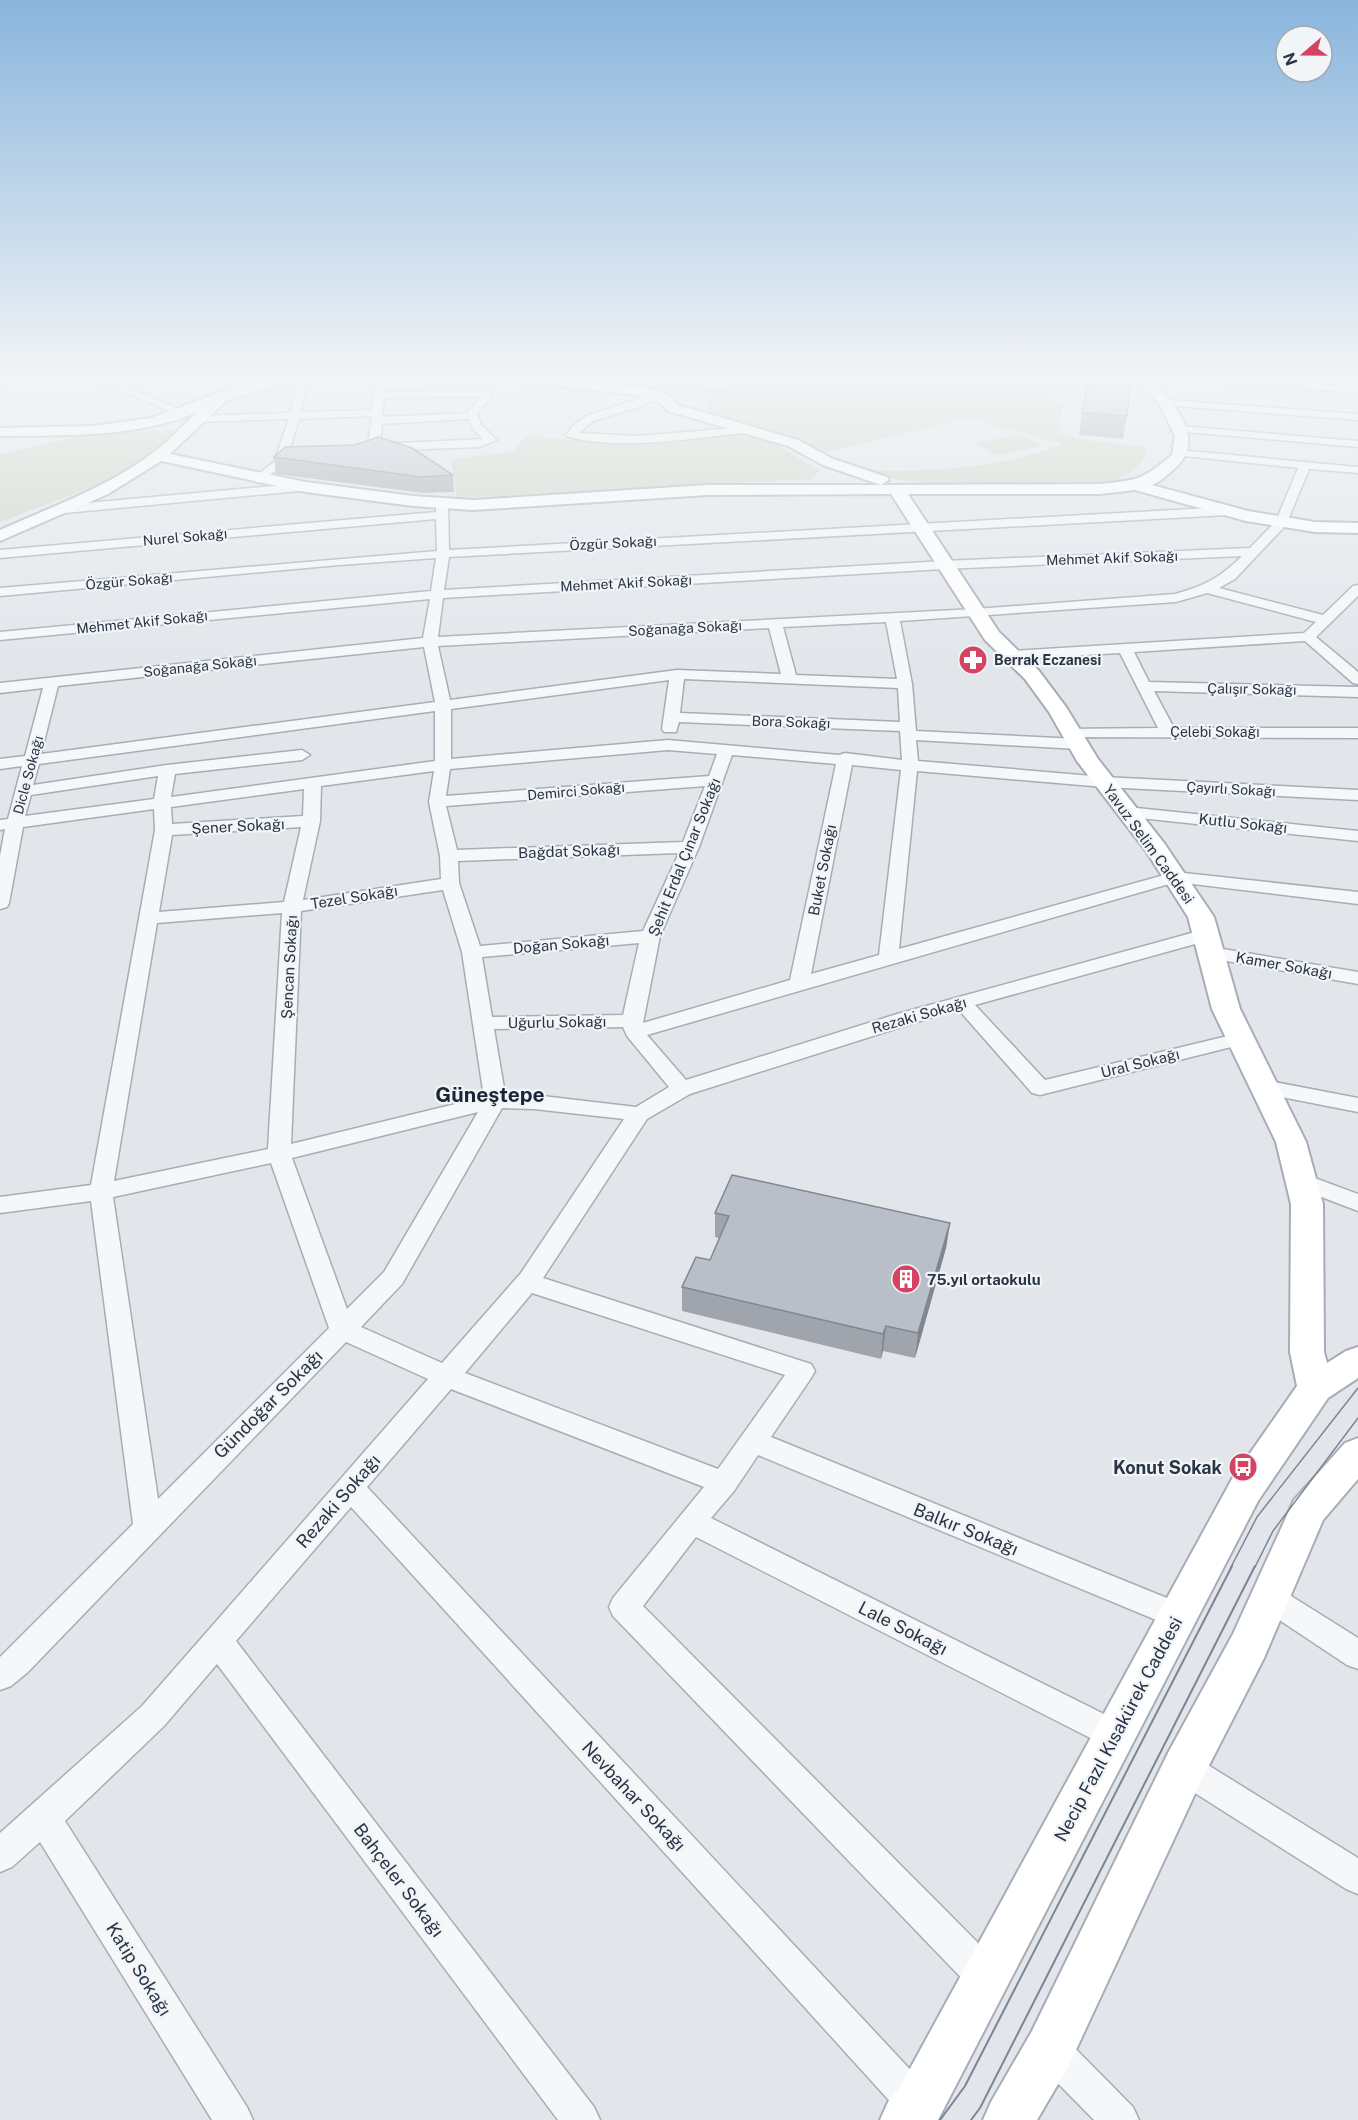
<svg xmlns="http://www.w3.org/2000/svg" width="1358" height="2120" font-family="'Public Sans',sans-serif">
<rect width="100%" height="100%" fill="#e2e6eb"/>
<path fill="#c9d5c3" d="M677 375H1045L1080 391 1052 398 1063 404 1059 433 1080 439 1146 447C1144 465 1127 478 1109 482 1092 486 1072 484 1054 484 986 487 917 488 851 469 916 473 1002 470 1062 444L969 418 819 454 707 411 705 387 671 385Z
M177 430 136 463 103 483 0 522V454L89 434Z
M740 435 776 444 820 471 811 479 457 498 451 459 514 452 525 436 615 444Z
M1019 435 1043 446 997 455 974 443Z"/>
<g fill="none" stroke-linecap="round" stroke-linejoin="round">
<g stroke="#a7adb6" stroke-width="3">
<path id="street" d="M7 375H21L0 385V378Z
M85 375H99L188 413 183 416 179 415Z
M214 375H226L245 390 236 392Z
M383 375H395L386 382 385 392 489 391 493 396 477 413 481 425 497 440 479 447 377 451 373 450 368 444 372 416 299 419 285 464 258 483 252 479 274 462 289 419 197 422 192 419 197 416 290 413 296 389 276 382V378L280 377 306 388 301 412 372 410 376 381ZM482 396 467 413 382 417 384 398ZM469 419 472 428 483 439 380 444 382 424Z
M677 375H688L682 382C717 383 752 375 788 375L783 378 710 389 669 387 668 385Z
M1236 378 1358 387V393L1232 383 1231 381Z
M655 393 659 394V398L633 409 593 421 579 433 637 436 746 427 751 430 746 433C688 438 626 451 568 437L566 435 573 426 586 416Z
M1166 400 1358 414V420L1162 405 1161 403Z
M1179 426 1358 441V447L1175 431V427Z
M1179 450 1358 467V473L1309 469 1286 525 1235 579 1219 588 1323 615 1353 586 1358 585V596L1316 637 1358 672V684L1353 683 1305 641 1134 652 1149 682 1358 687V697L1154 691 1174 728H1358V738L1071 737 1065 735 1063 732 1065 729 1158 728 1120 653 1011 659 1004 655 1011 651 1304 633 1316 622 1207 593 1176 602 900 621 912 684 916 731 1078 739 1086 744 1078 749 916 740 918 761 1104 777 1358 790V800L1104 787 917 771 899 949 1175 872 1358 892V904L1176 882 647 1035 686 1080 897 1014 1206 929 1213 931 1216 935 1213 939 975 1005 1045 1080 1240 1033 1247 1035 1250 1039 1247 1043 1040 1095 1032 1093 958 1009 690 1094 647 1119 543 1278 811 1364 815 1371 811 1378 771 1437 1189 1607 1193 1616 1189 1625 1178 1629 758 1455 734 1491 711 1518 1126 1725 1131 1735 1126 1745 1115 1750 1104 1745 696 1537 643 1606 1000 1965 1005 1978 1000 1991 987 1996 974 1991 613 1616 609 1607 613 1598 704 1487 451 1389 367 1487 931 2092 937 2105 931 2118H905L351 1507 236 1641 594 2107 600 2120H558L217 1664 164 1726 65 1821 247 2107 253 2120H212L40 1842 12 1867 0 1872V1833L142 1706 428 1379 346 1342 28 1672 11 1686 0 1690V1657L133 1524 91 1201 0 1213V1197L91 1185 155 830 154 809 23 827 9 903 7 907 0 909V856L5 829 0 830V820L8 819 22 766 0 769V759L25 756 43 688 0 693V683L423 638 430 599 0 640V632L431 591 436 558 339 565 0 596V588L437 551 436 519 0 558V550L436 512V503L442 499 448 503 449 550 1228 507 1234 511 1228 515 449 557 444 590 944 561 1250 548 1276 521 1298 468 1175 455 1173 453ZM1242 556C1220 578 1204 586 1175 594L975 609 438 637 443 598 944 569ZM886 622 897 679 796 675 783 627ZM769 628 781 674 677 670 450 700 438 646ZM424 647 435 702 41 754 58 686ZM684 679 898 688 900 722 680 713ZM669 680 662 729 664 732H676L679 722 900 731 902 760 845 753 839 755 668 740 451 759V709ZM435 711V761L171 797 175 774 302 760 310 755 302 750 167 765 33 785 39 764ZM668 750 717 754 709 776 446 796 450 769ZM732 755 836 764 790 980 643 1023 660 936 699 847ZM852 765 901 770 879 955 811 974ZM434 771 429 802 440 856 441 879 303 900 320 821 321 786ZM158 776 154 799 25 816 31 795ZM705 786 683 842 457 850 446 806ZM304 789 303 816 172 824 171 807ZM301 827 284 902 159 912 172 835ZM679 853 643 931 480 946 459 883 458 861ZM443 890 462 952 484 1097 291 1144 301 911ZM282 913 268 1149 114 1181 157 923ZM639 943 623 1015 492 1017 482 957ZM623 1027 627 1036 669 1087 636 1107 534 1095 505 1094 494 1029ZM502 1108 534 1109 624 1119 521 1273 442 1363 361 1327 402 1284ZM478 1112 384 1272 347 1309 292 1158ZM271 1163 329 1328 158 1499 113 1197ZM532 1293 785 1375 718 1469 465 1373Z
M306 483 310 484V490L65 513 59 509 65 505Z
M1127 807 1358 831V841L1121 816 1118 812 1121 808Z
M1211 947 1358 972V984L1204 957 1201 953 1204 949Z
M1264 1080 1358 1098V1112L1256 1092 1253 1087 1256 1082Z
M1301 1173 1358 1194V1211L1293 1186 1290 1181 1293 1176Z
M1270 1585 1280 1589 1358 1638V1669L1347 1665 1260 1607 1255 1598 1260 1589Z
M1184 1753 1195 1757 1358 1858V1894L1346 1889 1173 1779 1168 1768 1173 1757Z
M1050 2031 1063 2036 1133 2107 1139 2120H1094L1037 2062 1032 2049 1037 2036Z"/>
</g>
<g stroke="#a7adb6" stroke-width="4">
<path id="secondary" d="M279 375H303L301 378 227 400 170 454 306 482 413 496 473 500 707 485H881L823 465 788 446 668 411 660 403 645 396 494 379 487 375H534L653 389 670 397 678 405 798 440 833 459 887 477 889 480 881 485 1100 484C1138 480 1142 480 1172 455L1175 436 1160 405 1133 375H1148C1170 399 1209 439 1175 468 1168 475 1161 481 1152 485L1248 511 1315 522 1358 523V533L1315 532 1246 521 1135 490 1100 494H908L999 632 1039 671 1066 707 1098 759 1164 843 1214 917 1240 1009 1306 1142 1323 1204 1324 1352 1327 1363 1346 1351 1358 1347V1378L1328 1398 1258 1501 938 2120H880L888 2102 900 2087 1232 1479 1297 1386 1290 1352 1291 1204 1276 1142 1212 1009 1188 917 1146 851 1077 761 1049 712 1025 679 985 640 891 494 707 495 473 510 413 506 306 492 161 461 108 494 0 541V530C53 506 109 487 155 451 170 440 182 426 196 413 133 438 66 435 0 436V428L94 426 151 418 235 387Z
M1358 1438V1479L1323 1520 1264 1658 1200 1783 1068 2067 1037 2120H983L991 2102 1032 2031 1168 1753 1233 1634 1294 1500 1345 1443Z"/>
</g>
<use href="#street" fill="#f5f7f9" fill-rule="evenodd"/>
<use href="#secondary" fill="#fff" fill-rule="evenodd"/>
<path stroke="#7b8695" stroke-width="1.5" d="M1231 1567 1257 1517 1358 1388
M1255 1567 1273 1531 1358 1418"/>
<path stroke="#7b8695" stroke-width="2" d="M940 2120 965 2086 1232 1566
M971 2120 980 2108 1255 1566"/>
</g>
<path fill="#9fa4ad" d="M1082 413 1127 416 1123 439 1079 435Z
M274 457 453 475 454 492 423 493 276 474Z
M715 1213 950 1223 946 1248 915 1358 883 1351 881 1359 682 1311V1287L710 1260 719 1238 715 1237Z"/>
<path fill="#82868d" d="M950 1223 946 1248 915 1358 918 1333Z
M886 1326 883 1351 881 1359 883 1334Z"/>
<path fill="#b9bfc9" stroke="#82868d" stroke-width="1.5" d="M1091 384 1128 386 1130 388 1127 416 1082 413 1087 387 1091 388Z
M378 437 412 448 453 475 421 477 274 457 285 447 355 445Z
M732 1175 950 1223 918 1333 886 1326 883 1334 682 1287 696 1257 710 1260 729 1216 715 1213Z"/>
<linearGradient id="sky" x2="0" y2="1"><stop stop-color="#89b5dd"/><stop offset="0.56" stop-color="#f2f4f6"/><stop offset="1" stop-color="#f2f4f6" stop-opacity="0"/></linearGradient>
<rect width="1358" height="672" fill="url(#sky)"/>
<defs>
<g id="pharmacy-disc" transform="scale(1.5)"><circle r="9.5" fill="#d34462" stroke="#f2f5f8"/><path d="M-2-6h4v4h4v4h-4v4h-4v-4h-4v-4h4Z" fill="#fff"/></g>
<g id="building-disc" transform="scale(1.5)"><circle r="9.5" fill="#d34462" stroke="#f2f5f8"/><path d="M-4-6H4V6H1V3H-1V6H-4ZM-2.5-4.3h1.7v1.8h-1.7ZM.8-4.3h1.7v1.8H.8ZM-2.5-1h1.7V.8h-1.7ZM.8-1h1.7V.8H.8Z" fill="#fff"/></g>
<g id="bus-disc" transform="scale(1.5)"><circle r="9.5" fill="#d34462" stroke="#f2f5f8"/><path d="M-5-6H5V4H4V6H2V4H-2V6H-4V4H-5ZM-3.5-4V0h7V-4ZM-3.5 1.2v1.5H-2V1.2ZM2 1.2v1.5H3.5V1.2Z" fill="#fff"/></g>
</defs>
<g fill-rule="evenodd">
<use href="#pharmacy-disc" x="973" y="660"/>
<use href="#building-disc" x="906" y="1279"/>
<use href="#bus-disc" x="1243" y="1467"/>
</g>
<g text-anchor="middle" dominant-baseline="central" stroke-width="4.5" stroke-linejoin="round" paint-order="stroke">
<g font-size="14" fill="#293444" stroke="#f2f5f8">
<text transform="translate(185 537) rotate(-5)">Nurel Sokağı</text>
<text transform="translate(613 543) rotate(-3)">Özgür Sokağı</text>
<text transform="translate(1112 558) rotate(-2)">Mehmet Akif Sokağı</text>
<text transform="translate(129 581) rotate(-5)">Özgür Sokağı</text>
<text transform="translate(626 583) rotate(-3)">Mehmet Akif Sokağı</text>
<text transform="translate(142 622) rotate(-6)">Mehmet Akif Sokağı</text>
<text transform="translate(685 628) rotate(-3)">Soğanağa Sokağı</text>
<text transform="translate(200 666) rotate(-6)">Soğanağa Sokağı</text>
<text transform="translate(1252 689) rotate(1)">Çalışır Sokağı</text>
<text transform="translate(791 722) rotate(2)">Bora Sokağı</text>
<text x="1215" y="732">Çelebi Sokağı</text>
<text transform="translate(28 775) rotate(-75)">Dicle Sokağı</text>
<text transform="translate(1231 789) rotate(3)">Çayırlı Sokağı</text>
<text transform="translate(576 791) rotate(-5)">Demirci Sokağı</text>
</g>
<g font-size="14" font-weight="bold" fill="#293444" stroke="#f2f5f8" text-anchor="start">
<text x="994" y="660">Berrak Eczanesi</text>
</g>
<g font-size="15" fill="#293444" stroke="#f2f5f8">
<text transform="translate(1243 823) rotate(6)">Kutlu Sokağı</text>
<text transform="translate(238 826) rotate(-3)">Şener Sokağı</text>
<text transform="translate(1149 844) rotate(54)">Yavuz Selim Caddesi</text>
<text transform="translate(569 851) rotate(-2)">Bağdat Sokağı</text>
<text transform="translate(684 857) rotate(-68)">Şehit Erdal Çınar Sokağı</text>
<text transform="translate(822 870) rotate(-79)">Buket Sokağı</text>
<text transform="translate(354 897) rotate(-9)">Tezel Sokağı</text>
<text transform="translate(561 944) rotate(-5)">Doğan Sokağı</text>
<text transform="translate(1284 965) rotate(10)">Kamer Sokağı</text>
<text transform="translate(289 967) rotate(-87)">Şencan Sokağı</text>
<text transform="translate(919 1015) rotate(-16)">Rezaki Sokağı</text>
<text transform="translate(557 1022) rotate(-1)">Uğurlu Sokağı</text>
<text transform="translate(1140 1063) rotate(-14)">Ural Sokağı</text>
</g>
<g font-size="15" font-weight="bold" fill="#293444" stroke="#f2f5f8" text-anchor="start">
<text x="927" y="1279">75.yıl ortaokulu</text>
</g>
<g font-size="18" fill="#293444" stroke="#f2f5f8">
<text transform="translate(268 1404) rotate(-45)">Gündoğar Sokağı</text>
<text transform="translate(338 1501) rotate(-49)">Rezaki Sokağı</text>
<text transform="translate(966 1529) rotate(22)">Balkır Sokağı</text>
<text transform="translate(903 1628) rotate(27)">Lale Sokağı</text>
<text transform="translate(1118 1729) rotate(-62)">Necip Fazıl Kısakürek Caddesi</text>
<text transform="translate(634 1796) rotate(47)">Nevbahar Sokağı</text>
<text transform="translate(399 1880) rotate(53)">Bahçeler Sokağı</text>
<text transform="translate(139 1969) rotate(58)">Katip Sokağı</text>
</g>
<g font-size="18" font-weight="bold" fill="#293444" stroke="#f2f5f8" text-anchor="end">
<text x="1222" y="1467">Konut Sokak</text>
</g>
<g font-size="21" font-weight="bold" fill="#1b2535" stroke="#f2f5f8">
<text x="490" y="1094">Güneştepe</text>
</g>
</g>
<g transform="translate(1304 54) rotate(250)"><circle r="28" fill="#f2f5f8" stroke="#a2a8b0" stroke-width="1.5"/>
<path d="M0-4.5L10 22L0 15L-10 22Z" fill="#d34462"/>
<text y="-9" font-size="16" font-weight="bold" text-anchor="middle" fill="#293444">N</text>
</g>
</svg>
